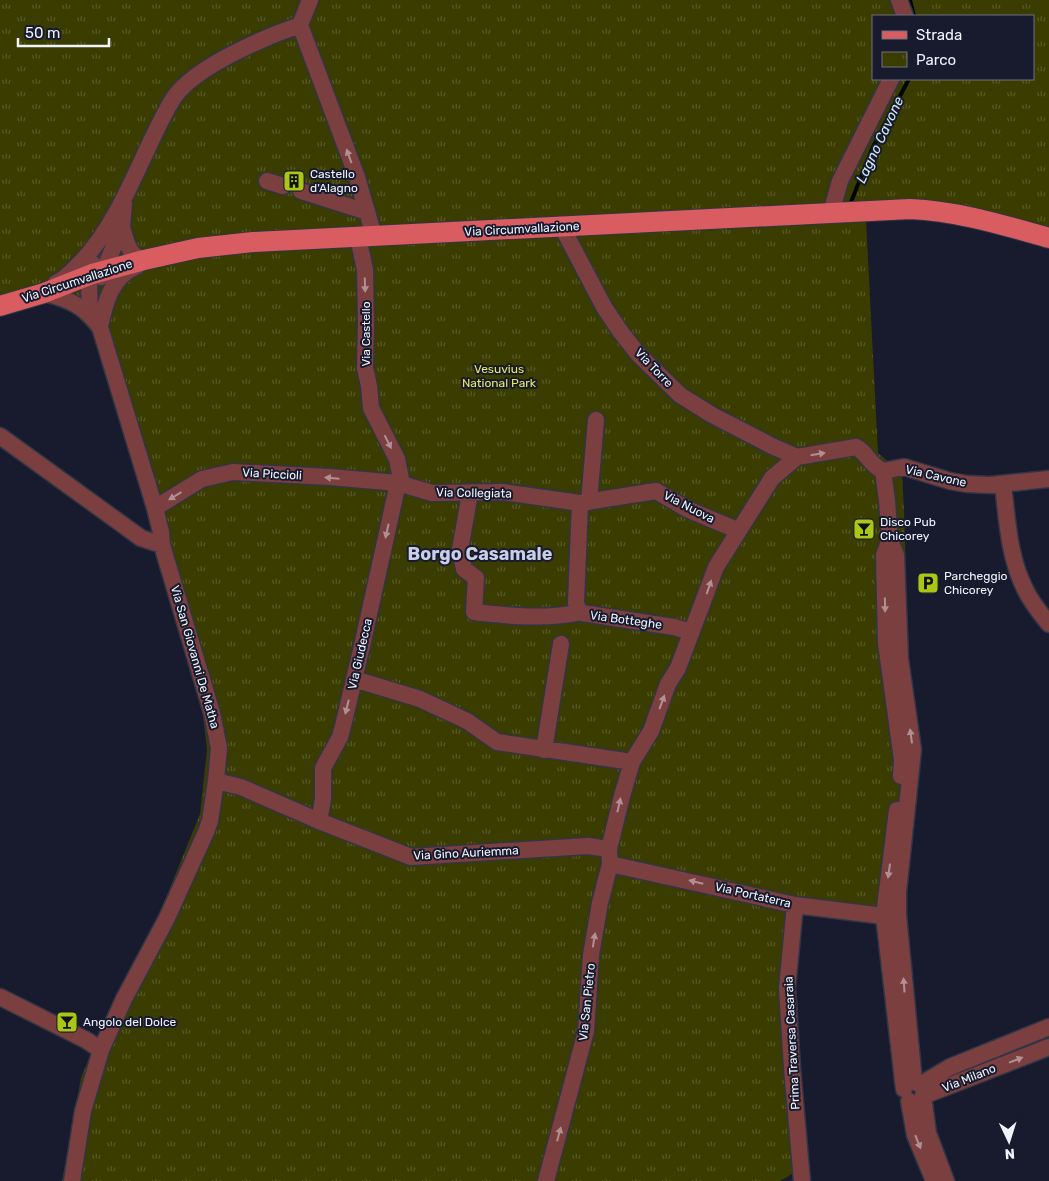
<svg xmlns="http://www.w3.org/2000/svg" width="1049" height="1181" font-family="Rubik,sans-serif">
<defs>
<pattern id="park-tufts" width="24" height="20" patternUnits="userSpaceOnUse" patternTransform="scale(1.25)"><rect width="24" height="20" fill="#3b3c00"/><path d="M3 7l-1-3M5 7V3M7 7l1-3M15 17l-1-3M17 17v-4M19 17l1-3" fill="none" stroke="#585926"/></pattern>
</defs>
<rect width="100%" height="100%" fill="#171b2d"/>
<path fill="url(#park-tufts)" fill-rule="evenodd" d="M0 0H1049V245L952 219 866 220 878 453 902 473C911 619 904 766 901 913L802 914 792 995 808 1165 780 1181H62L81 1078 103 1023 157 920 200 814 207 750 201 697 100 341 71 309 44 298 43 302 0 316ZM873 16H1033V79H873Z"/>
<g fill="none" stroke-linecap="round" stroke-linejoin="round">
<path stroke="#00060b" stroke-width="4" d="M910 0 914 16
M851 202 873 147 909 79"/>
<g stroke="#313546" stroke-width="19">
<path id="minor" d="M310 0 300 25 357 177 374 236
M899 0 905 16
M267 181 283 186
M301 191 367 212
M831 213 840 181 891 79
M122 227C126 240 128 256 144 260
M562 227 604 307 620 331 638 354 680 395 712 415 772 446 797 457
M101 277 122 227 124 203
M56 283C67 278 74 269 82 261 114 227 132 181 152 139 159 125 166 109 175 96 197 66 265 37 300 25
M44 293C69 299 84 306 100 327
M90 314 89 283 93 264
M0 436 141 538 162 545
M883 471 887 501 890 540 896 555 900 659 913 750 898 892V915L914 1082
M883 471 904 467 950 481 967 484 990 485 1049 479
M1003 484C1007 519 1009 558 1025 589 1031 602 1040 613 1049 624
M470 493 460 550 464 569 476 578 474 612C509 616 547 620 581 612
M589 502 596 420
M580 503 576 603 578 609 582 613 674 627 691 632
M155 508 202 479 233 472 330 477 398 483 432 493 503 492 580 503 656 491 687 509 737 530
M890 540 884 555 886 643 902 760 901 776
M354 679 420 699 467 721 497 742 632 762
M544 750 561 644
M216 781 241 787 319 821 411 857 588 846 609 849
M897 810 884 916 904 1089
M319 821 323 799V768L340 737 342 730 362 646 398 483 401 479 397 459 371 408 369 386 365 368 366 322 365 270 358 237
M610 864 795 905 884 916 895 915
M795 905 787 988 792 1068 802 1181
M0 997 86 1040 101 1050
M920 1085 950 1067 1049 1027
M909 1101 915 1135 934 1181
M72 1181 83 1111 101 1050 124 999 167 918 206 832 210 821 216 781 219 748 212 713 162 545 161 532 155 508 100 327C105 302 112 276 137 266
M546 1181 586 1031 591 955 600 903 610 864 609 849 622 796 632 762 651 731 668 684 678 668 716 567 772 478 797 457 856 447C868 453 869 465 883 471
M946 1181 928 1133 923 1096 1049 1047"/>
</g>
<g stroke="#313546" stroke-width="22">
<path id="major" d="M0 306 44 293 92 274 144 260 198 248 253 242 910 209C958 211 1003 225 1049 238"/>
</g>
<use href="#minor" stroke="#7b3f3f" stroke-width="16"/>
<use href="#major" stroke="#d95c60" stroke-width="20"/>
</g>
<defs><path id="oneway-solid" d="M-6-.8H1V-3.2L6.5 0L1 3.2V.8H-6Z" transform="scale(1.25)"/></defs>
<g fill="#b09094">
<use href="#oneway-solid" transform="translate(349 156) rotate(-110)"/>
<use href="#oneway-solid" transform="translate(365 285) rotate(88)"/>
<use href="#oneway-solid" transform="translate(388 442) rotate(63)"/>
<use href="#oneway-solid" transform="translate(818 454) rotate(-9)"/>
<use href="#oneway-solid" transform="translate(332 478) rotate(-175)"/>
<use href="#oneway-solid" transform="translate(175 496) rotate(149)"/>
<use href="#oneway-solid" transform="translate(387 531) rotate(103)"/>
<use href="#oneway-solid" transform="translate(709 587) rotate(-71)"/>
<use href="#oneway-solid" transform="translate(885 605) rotate(89)"/>
<use href="#oneway-solid" transform="translate(662 702) rotate(-70)"/>
<use href="#oneway-solid" transform="translate(347 707) rotate(104)"/>
<use href="#oneway-solid" transform="translate(911 736) rotate(-98)"/>
<use href="#oneway-solid" transform="translate(619 805) rotate(-77)"/>
<use href="#oneway-solid" transform="translate(889 871) rotate(98)"/>
<use href="#oneway-solid" transform="translate(696 882) rotate(-166)"/>
<use href="#oneway-solid" transform="translate(594 940) rotate(-81)"/>
<use href="#oneway-solid" transform="translate(904 985) rotate(-94)"/>
<use href="#oneway-solid" transform="translate(1016 1060) rotate(-21)"/>
<use href="#oneway-solid" transform="translate(559 1134) rotate(-75)"/>
<use href="#oneway-solid" transform="translate(918 1142) rotate(68)"/>
</g>
<defs>
<g id="building-square" transform="scale(1.125)"><rect x="-9" y="-9" width="18" height="18" rx="4" fill="#abc615" stroke="#171b2d"/><path d="M-4-6H4V6H1V3H-1V6H-4ZM-2.5-4.3h1.7v1.8h-1.7ZM.8-4.3h1.7v1.8H.8ZM-2.5-1h1.7V.8h-1.7ZM.8-1h1.7V.8H.8Z" fill="#111"/></g>
<g id="bar-square" transform="scale(1.125)"><rect x="-9" y="-9" width="18" height="18" rx="4" fill="#abc615" stroke="#171b2d"/><path d="M-6-5H6L.8 .8V4.5H3.5V6h-7V4.5H-.8V.8Z" fill="#111"/></g>
<g id="parking-square" transform="scale(1.125)"><rect x="-9" y="-9" width="18" height="18" rx="4" fill="#abc615" stroke="#171b2d"/><path d="M-3.5-5.5H1a3.5 3.5 0 0 1 0 7H-1V5.5H-3.5ZM-1-3.4V-.6H.8a1.4 1.4 0 0 0 0-2.8Z" fill="#111"/></g>
</defs>
<g fill-rule="evenodd">
<use href="#building-square" x="294" y="181"/>
<use href="#bar-square" x="864" y="529"/>
<use href="#parking-square" x="928" y="583"/>
<use href="#bar-square" x="67" y="1022"/>
</g>
<g text-anchor="middle" dominant-baseline="central" stroke-width="4" stroke-linejoin="round" paint-order="stroke">
<g font-size="12" fill="#f0f3fd" stroke="#171b2d" text-anchor="start">
<text x="310" y="174">Castello<tspan x="310" dy="14">d'Alagno</tspan></text>
<text x="880" y="522">Disco Pub<tspan x="880" dy="14">Chicorey</tspan></text>
<text x="944" y="576">Parcheggio<tspan x="944" dy="14">Chicorey</tspan></text>
<text x="83" y="1022">Angolo del Dolce</text>
</g>
<g font-size="12" fill="#f0f3fd" stroke="#171b2d">
<text transform="translate(522 229) rotate(-3)">Via Circumvallazione</text>
<text transform="translate(77 281) rotate(-18)">Via Circumvallazione</text>
<text transform="translate(366 334) rotate(-90)">Via Castello</text>
<text transform="translate(654 368) rotate(46)">Via Torre</text>
<text transform="translate(272 474) rotate(3)">Via Piccioli</text>
<text transform="translate(936 476) rotate(13)">Via Cavone</text>
<text transform="translate(474 493) rotate(1)">Via Collegiata</text>
<text transform="translate(689 507) rotate(27)">Via Nuova</text>
<text transform="translate(626 620) rotate(8)">Via Botteghe</text>
<text transform="translate(360 654) rotate(-77)">Via Giudecca</text>
<text transform="translate(195 657) rotate(74)">Via San Giovanni De Matha</text>
<text transform="translate(466 853) rotate(-3)">Via Gino Auriemma</text>
<text transform="translate(753 895) rotate(13)">Via Portaterra</text>
<text transform="translate(587 1002) rotate(-84)">Via San Pietro</text>
<text transform="translate(792 1043) rotate(-93)">Prima Traversa Casaraia</text>
<text transform="translate(969 1078) rotate(-22)">Via Milano</text>
</g>
<g font-size="12" fill="#e5e963" stroke="#171b2d">
<text x="499" y="369">Vesuvius<tspan x="499" dy="14">National Park</tspan></text>
</g>
<g font-size="14" font-style="italic" fill="#cfe8f4" stroke="#171b2d">
<text transform="translate(880 140) rotate(-65)">Lagno Cavone</text>
</g>
<g font-size="18" font-weight="bold" fill="#c9cfe9" stroke="#171b2d">
<text x="480" y="554">Borgo Casamale</text>
</g>
</g>
<rect x="872" y="15" width="162" height="65" fill="#171b2d" stroke="#6e7180"/>
<rect x="882" y="31" width="25" height="8" fill="#d95c60" stroke="#6e7180"/>
<text x="916" y="40" font-size="15" fill="#f0f3fd">Strada</text>
<rect x="882" y="52" width="25" height="15" fill="url(#park-tufts)" stroke="#6e7180"/>
<text x="916" y="65" font-size="15" fill="#f0f3fd">Parco</text>
<g transform="translate(1009 1141) rotate(176)" stroke="#171b2d" stroke-width="4" paint-order="stroke">
<path d="M0-4L9 19L0 12L-9 19Z" fill="#f0f3fd"/>
<text y="-8" font-size="14" font-weight="bold" text-anchor="middle" fill="#f0f3fd">N</text>
</g>
<path d="M18 38v8h91v-8" fill="none" stroke="#f0f3fd" stroke-width="2.5"/>
<text x="25" y="38" font-size="15" fill="#f0f3fd" stroke="#171b2d" stroke-width="4" paint-order="stroke">50 m</text>
</svg>
